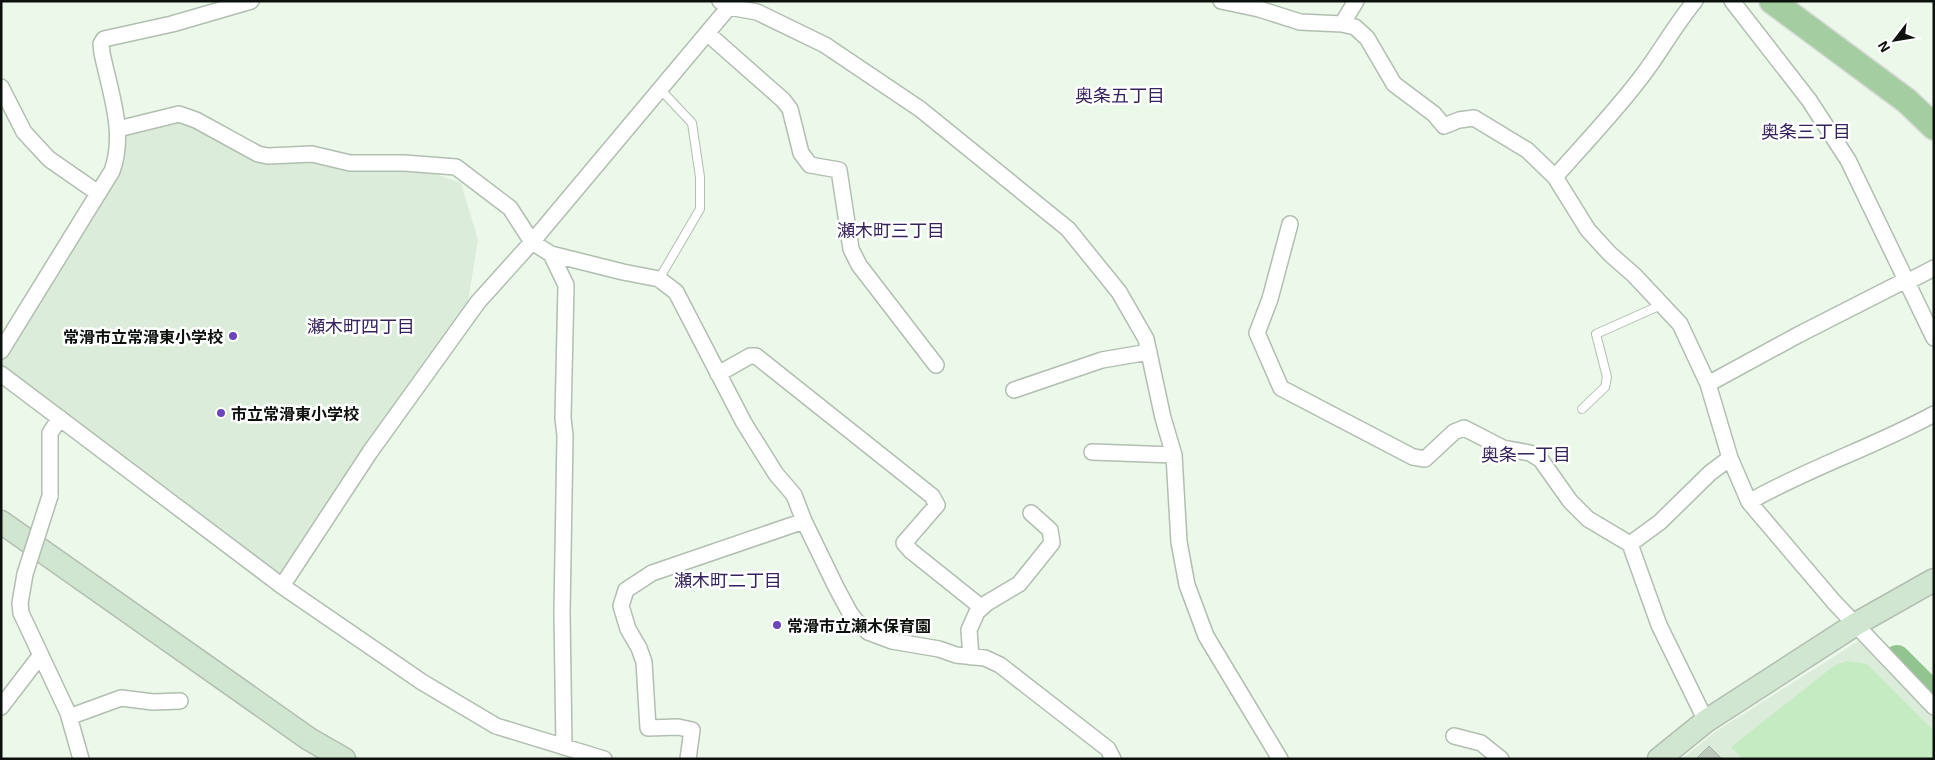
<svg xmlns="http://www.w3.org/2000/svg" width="1935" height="760" font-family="'Exo 2','Noto Sans JP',sans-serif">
<rect width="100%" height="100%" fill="#ebf8ea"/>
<path fill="#dbedda" d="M179 114 258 154 404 163 461 183 478 240 465 320 282 586 1 374V351L112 172 118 129Z
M1860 640 1934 716V759H1682L1715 732Z"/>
<path fill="#c5ebc3" d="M1847 661 1867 664 1934 731V759H1742L1731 747 1835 665Z"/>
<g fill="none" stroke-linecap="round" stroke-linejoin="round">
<path stroke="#92c48f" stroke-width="26" d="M1897 658 1934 695"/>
</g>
<path fill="#bdcabc" stroke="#a3afa2" d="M1709 746 1722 759H1696Z"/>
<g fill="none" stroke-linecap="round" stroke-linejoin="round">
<g stroke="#b2beb1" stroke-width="10">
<path id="lane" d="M659 279 700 209V177L692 123 660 89
M1582 409 1605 387 1607 377 1596 334 1661 305"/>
</g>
<g stroke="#b2beb1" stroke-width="18">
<path id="street" d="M720 1 729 7 757 12 825 45 920 109 1068 229 1119 292 1146 339 1163 418 1174 455 1179 542 1187 585 1206 636 1280 759
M1221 1 1259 9 1300 22 1342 24 1355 27 1367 38 1394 84 1434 114 1444 126 1459 120 1474 118 1527 150 1555 177 1588 230 1610 254 1634 275 1680 324 1708 384 1730 458 1749 502 1834 602 1934 707
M1732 1 1809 100 1848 160 1934 338
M1342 24 1356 1
M707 33 783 100 790 109 801 153 810 165 839 170 851 249 859 265 936 365
M1 87 24 132 49 159 98 193
M118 129 179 114 196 120 258 154 268 156 312 154 350 163H404L456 167 510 208 532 242 551 254 623 272 659 279 676 292 744 423 776 474 794 495 804 521 836 587 850 613 856 621 868 632 892 641 939 649 956 655 985 658 1000 665 1108 749 1113 759
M1555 177C1583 145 1613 114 1639 80 1659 55 1674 26 1695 1
M1290 224 1270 299 1257 333 1281 388 1413 457 1425 459 1454 432 1464 428 1503 448 1530 453 1541 460 1570 501 1588 519 1630 544 1659 625 1706 721
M551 254 566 285 563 418 565 436 562 613 564 747
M1 351 112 171C126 133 110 92 102 53L101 44 104 39 172 24 251 1
M1 374 282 586 422 682 496 726 604 759
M718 374 750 356H756L932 496 937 505 904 543 911 551 981 607
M1708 384 1798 335 1906 280H1911L1934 268
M1014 390 1102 360 1149 352
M1092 452 1174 455
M50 496V433L60 418
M1749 502C1808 468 1874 447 1934 414
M1630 544 1660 522 1710 473 1730 458
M25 574 20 603 21 613 68 713 81 759
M282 586 370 452 478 302 532 242 734 1
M971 657 969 630 977 612 987 603 1019 584 1052 543 1050 530 1031 513
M1 707 40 656
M69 717 121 698 153 702 180 701
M1454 736 1481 743 1501 759
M688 759 692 730 678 727 648 728 644 662 639 648 628 629 621 606 626 590 652 573 804 521"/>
</g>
<g stroke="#b2beb1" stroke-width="25">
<path id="secondary" d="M1 522 309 739 344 759
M1659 759 1706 721 1856 624 1934 580"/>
</g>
<g stroke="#d8d9d8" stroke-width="28">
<path id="primary" d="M1772 1 1907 101 1934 127"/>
</g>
<use href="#lane" stroke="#fff" stroke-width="8"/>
<use href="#street" stroke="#fff" stroke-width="15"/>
<use href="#secondary" stroke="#d1e6d0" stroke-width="22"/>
<use href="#primary" stroke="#a4cea2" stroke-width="25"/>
<g stroke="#b2beb1" stroke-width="18" stroke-linecap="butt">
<path id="street-bridge" d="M25 574 50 496"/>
</g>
<use href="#street-bridge" stroke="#fff" stroke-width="15"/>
</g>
<g fill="#6c46bf" stroke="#fff" stroke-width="2">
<circle cx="233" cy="336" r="5"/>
<circle cx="221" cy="413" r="5"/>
<circle cx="777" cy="625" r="5"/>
</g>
<g text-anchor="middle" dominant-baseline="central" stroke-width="5" stroke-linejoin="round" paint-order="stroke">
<g font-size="16" font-weight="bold" fill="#0d110d" stroke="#fff" text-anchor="start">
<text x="223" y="336" text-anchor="end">常滑市立常滑東小学校</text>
<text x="231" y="413">市立常滑東小学校</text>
<text x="787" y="625">常滑市立瀬木保育園</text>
</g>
<g font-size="18" fill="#35235e" stroke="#fff">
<text x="1120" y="95">奥条五丁目</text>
<text x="1806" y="131">奥条三丁目</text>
<text x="891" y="230">瀬木町三丁目</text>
<text x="361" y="326">瀬木町四丁目</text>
<text x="1526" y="454">奥条一丁目</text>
<text x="728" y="580">瀬木町二丁目</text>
</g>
</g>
<rect width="1935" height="760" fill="none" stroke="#0d110d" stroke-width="5"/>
<g transform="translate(1895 40) rotate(239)" stroke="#ffffff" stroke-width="4" paint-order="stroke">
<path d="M0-4L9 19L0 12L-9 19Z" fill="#0d110d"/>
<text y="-8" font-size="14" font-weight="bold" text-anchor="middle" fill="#0d110d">N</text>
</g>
</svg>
